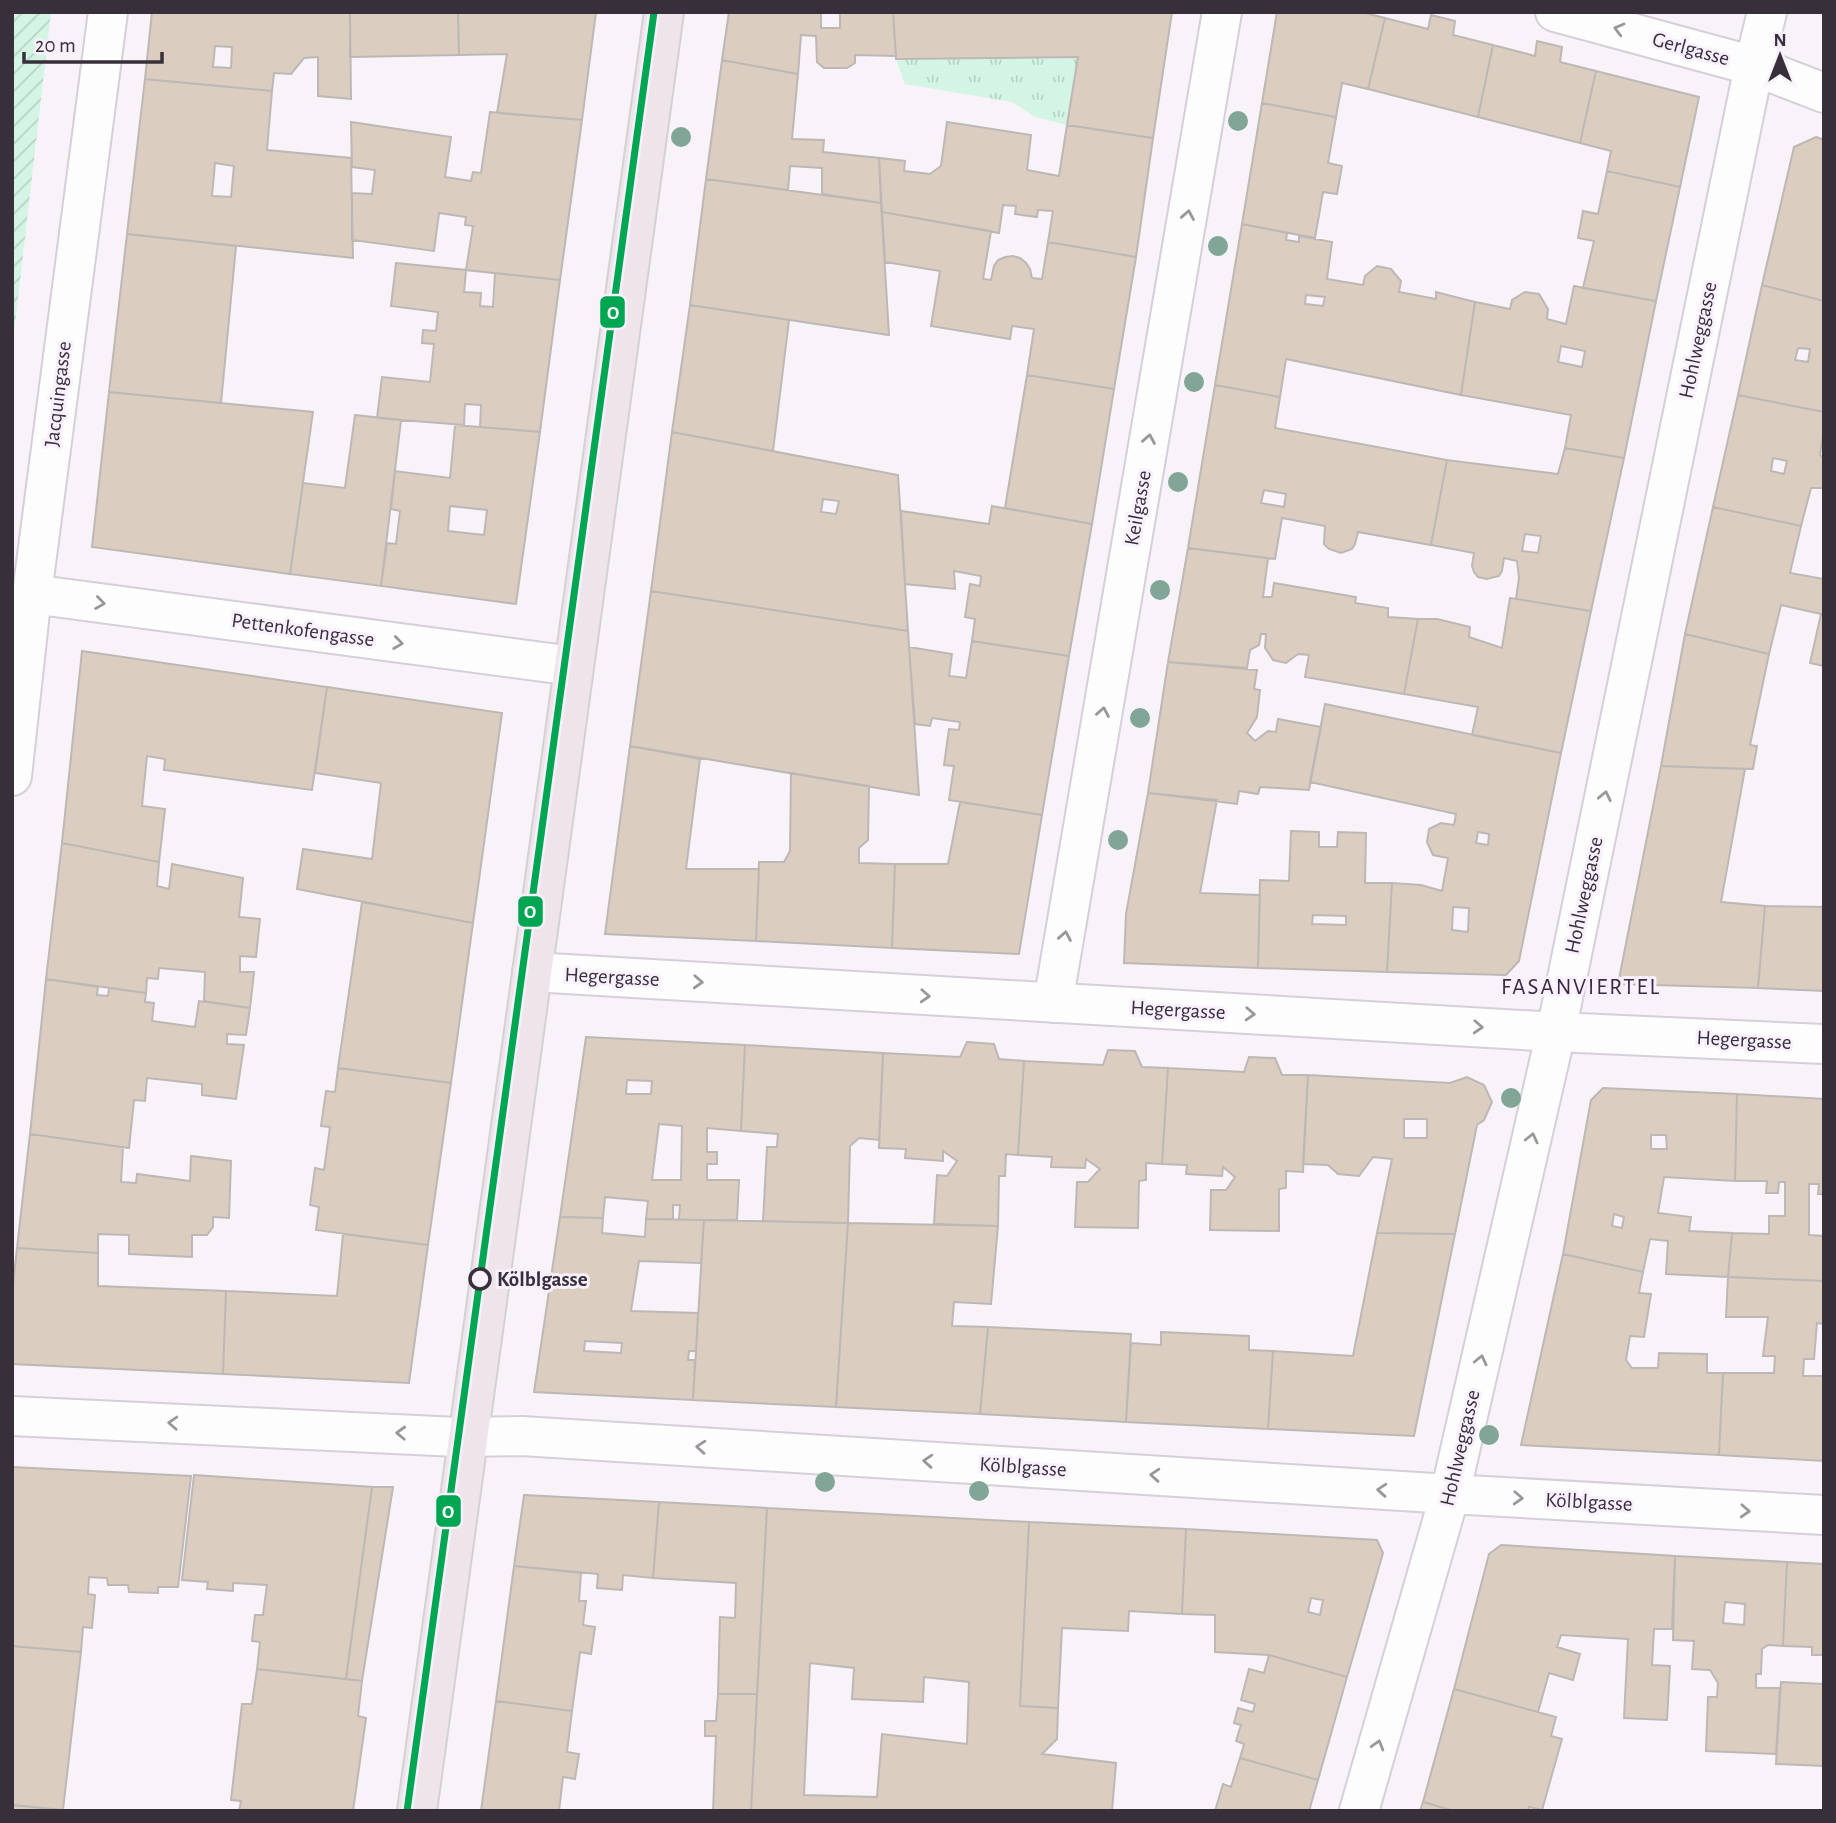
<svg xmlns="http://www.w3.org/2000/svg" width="1836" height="1823" font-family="'Alegreya Sans',sans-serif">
<defs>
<pattern id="grass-tufts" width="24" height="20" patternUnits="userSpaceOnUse" patternTransform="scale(1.75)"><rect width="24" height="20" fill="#d4f5e4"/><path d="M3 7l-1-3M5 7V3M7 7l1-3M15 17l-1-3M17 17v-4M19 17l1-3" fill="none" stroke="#b7d2c4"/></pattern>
<pattern id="garden-furrows" width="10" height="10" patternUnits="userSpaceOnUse" patternTransform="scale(1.75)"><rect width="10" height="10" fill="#d4f5e4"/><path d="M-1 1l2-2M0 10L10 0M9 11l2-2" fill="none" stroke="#b7d2c4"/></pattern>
</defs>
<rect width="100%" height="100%" fill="#f7f3f9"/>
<path fill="url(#grass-tufts)" d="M1078 57 1067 125 1035 117 1012 102 905 84 896 59Z"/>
<path fill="url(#garden-furrows)" d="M12 12H51L12 350Z"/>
<path fill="#dbcec1" stroke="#bdb7b5" stroke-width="2" fill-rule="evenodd" d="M152 12H350L351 99 318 96V57L304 58 291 74 274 73 272 91 145 79ZM215 46 232 47 231 68 213 67Z
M350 12H458L459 55 350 57Z
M458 12H596L582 120 497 113 507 54 459 55Z
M729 12H821V28H840V12H893L896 56 855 55V63L847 68H824L817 62 816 36 801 35 798 74 722 60Z
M893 12H1172L1153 138 1067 125 1078 57 896 59Z
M1277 12H1361L1385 18 1368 89 1342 83 1336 117 1262 103Z
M1431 15 1455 21 1453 35 1493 45 1478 117 1368 89 1385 18 1428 29Z
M1537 41 1562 47 1560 62 1596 71 1580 143 1478 117 1493 45 1535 56Z
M722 60 798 74 792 139 824 140 823 152 879 158 881 203 822 194V168L790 166 788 190 706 179Z
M1596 71 1699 97 1680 187 1607 171 1611 151 1580 143Z
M145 79 272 91 267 150 351 158 353 258 127 234ZM215 163 234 166 231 197 212 196Z
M1262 103 1336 117 1328 163 1342 166 1337 194 1323 192 1315 238 1242 224Z
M490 112 582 120 560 280 466 270 473 226 465 225 466 217 439 213 434 251 352 240V193L372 194 375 170 352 167 351 122 451 137 445 177 471 181 473 172 481 173Z
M947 122 1031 135 1027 170 1059 176 1067 125 1153 138 1136 257 1048 242 1053 211 1038 210 1037 217 1015 214 1016 206 1003 205 999 233 882 212 879 158 905 161 904 171 930 174 941 166Z
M1816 137 1824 140V301L1762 285 1794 147Z
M1607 171 1680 187 1656 301 1583 288 1594 241 1578 238 1583 211 1598 214Z
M706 179 881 203 889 335 690 305Z
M882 212 991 231 983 279 991 280 994 266 998 260 1005 257 1013 256 1020 258 1026 263 1030 269 1032 278 1042 279 1048 242 1136 257 1114 389 1027 375 1034 329 1012 326 1010 339 931 326 940 271 885 262Z
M1242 224 1287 233 1286 240 1299 242V236L1332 242 1327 279 1363 285 1365 276 1377 266 1391 269 1401 281 1399 292 1436 299V292L1475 302 1461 395 1286 359 1280 397 1215 385ZM1306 295 1325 297 1323 306 1305 304Z
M127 234 236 246 221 403 109 392Z
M396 263 466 270 464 292 481 293 480 306 493 307 495 273 560 280 540 432 480 427 481 405 465 404 464 425 377 418 382 377 430 382 434 344 422 343 423 330 436 331 438 312 391 306Z
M1762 285 1824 301V412L1738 395ZM1798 348 1810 349 1808 362 1795 360Z
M1574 286 1656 301 1624 458 1565 448 1571 415 1461 395 1475 302 1510 309 1512 300 1525 292 1539 294 1548 309 1547 319 1566 324ZM1561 346 1585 351 1582 367 1558 362Z
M690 305 789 320 773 451 672 432Z
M1027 375 1114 389 1092 524 1005 508Z
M1215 385 1280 397 1275 428 1447 460 1431 545 1358 532 1355 544 1352 549 1341 553 1329 549 1324 544 1325 526 1282 518 1275 559 1188 548ZM1264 490 1286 494 1284 507 1261 503Z
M109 392 313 412 290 574 92 547Z
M1738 395 1824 412V427L1820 455 1824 458V488H1811L1801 526 1713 507ZM1773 458 1787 461 1784 474 1771 471Z
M355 415 401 420 381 586 290 574 303 483 345 488Z
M455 425 540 432 516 604 381 586 387 543 396 544 400 511 391 509 395 471 450 478ZM450 506 487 510 484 535 448 531Z
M672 432 898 475 908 631 651 591ZM823 499 839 501 836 514 821 512Z
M1565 448 1624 458 1591 611 1516 599 1519 578 1517 561 1504 558 1502 571 1499 576 1487 579 1478 577 1474 572 1472 566 1474 553 1431 545 1447 460 1558 474ZM1525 534 1541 536 1538 553 1522 551Z
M992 506 1092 524 1069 656 972 641 975 619 965 617 970 584 980 586 981 576 954 571 955 589 905 584 901 511 989 524Z
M1713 507 1801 526 1790 573 1824 579V666L1810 663 1821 614 1781 605 1769 654 1685 634Z
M1188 548 1268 558 1263 597H1272L1274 583 1356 597 1355 603 1388 608V617L1418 619 1404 694 1305 677 1309 655 1298 654 1286 663 1273 660 1265 648 1266 634H1261L1259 645 1250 650 1247 668 1168 662Z
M651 591 908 631 919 795 630 746Z
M1510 598 1591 611 1561 753 1472 735 1478 707 1404 694 1418 619H1437L1470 627 1469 637 1502 648Z
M1685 634 1769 654 1750 745 1757 746 1753 769 1661 766Z
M972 641 1069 656 1042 815 949 800 954 766 944 765 949 729 959 730 960 722 932 718 930 726 915 724 909 647 952 654 949 676 966 678Z
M82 651 327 687 312 790 164 770 165 759 147 756 142 806 165 809 159 862 62 843Z
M1168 662 1257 670 1254 689 1260 690 1257 717 1247 733 1255 741 1268 731 1276 732 1278 719 1321 727 1309 790 1260 787 1258 794 1239 791 1237 804 1148 793Z
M327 687 502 713 473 923 297 889 303 849 372 859 381 783 315 773Z
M1325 704 1561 753 1519 961 1506 975 1387 972 1392 883 1421 885 1442 891 1448 858 1433 855 1427 842 1429 829 1441 823 1454 825 1456 814 1310 782ZM1478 832 1489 834 1488 845 1476 843ZM1453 907 1469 908 1468 932 1452 930Z
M630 746 700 759 686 869H759L756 941 605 934Z
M1661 766 1745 769 1721 902 1765 906 1758 988 1618 984Z
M791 773 869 786 868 840 859 848V863L895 864 892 948 756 941 759 862H784L790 851Z
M1148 793 1217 800 1200 893 1260 895 1258 968 1124 963 1126 914Z
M960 802 1042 815 1019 954 892 948 895 864H948Z
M1291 831 1319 832V847H1337L1338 832 1366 833 1365 883H1392L1387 972 1258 968 1260 880 1289 881ZM1313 915 1346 916V925L1312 924Z
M62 843 159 862 157 886 169 889 172 864 243 878 239 917 260 919 256 957 240 956V972H254L250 1008 204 1001 205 972 159 968 158 979 147 978 146 993 46 979Z
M362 902 473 923 451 1083 338 1068Z
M1765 906 1824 907V991L1758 988Z
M46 979 98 987 97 995 108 996 109 988 146 993 145 1002 154 1003 152 1021 195 1027 199 1001 250 1008 246 1035 227 1034V1044L244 1045 236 1099 202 1095V1084L147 1078 145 1101 134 1100 129 1148 30 1134Z
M586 1037 745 1045 741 1131 707 1128V1152H717V1164H707V1180H739L737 1220H679L680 1205H673V1219H646L648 1201 605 1197 603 1218 560 1217ZM627 1080 652 1081 651 1094H626ZM659 1124 682 1126 681 1180H652Z
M967 1042 994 1044 999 1059 1024 1061 1018 1155 1006 1154 1005 1176H999L998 1226 934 1224 937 1175 947 1176 957 1161 943 1151V1161L905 1158 906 1149 879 1148 883 1053 960 1057Z
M745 1045 883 1053 879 1140 859 1138 850 1146 848 1223 763 1221 767 1147H777L778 1134 741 1131Z
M1108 1050 1135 1051 1142 1067 1168 1068 1162 1164 1146 1163V1180L1139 1181 1138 1228 1075 1227 1077 1182H1088L1100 1169 1086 1159 1085 1168 1051 1167 1052 1157 1018 1155 1024 1061 1103 1065Z
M1249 1057 1275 1058 1282 1075H1308L1303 1172 1286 1171V1188L1279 1189V1231L1210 1230 1211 1190H1226L1235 1177 1223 1167 1222 1176 1186 1174 1187 1165 1162 1164 1168 1068 1244 1072Z
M338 1068 451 1083 428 1245 316 1230 319 1207 310 1205 315 1168 324 1170 330 1127 321 1126 326 1091 335 1092Z
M1308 1075 1450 1083 1467 1077 1484 1085 1492 1102 1484 1120 1477 1125 1455 1234 1377 1233 1392 1159 1373 1157 1359 1176 1338 1174 1328 1165 1303 1164ZM1404 1119H1427V1138H1404Z
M1603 1088 1737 1094 1735 1181 1664 1177 1658 1213 1691 1217 1689 1231 1732 1233 1728 1277 1666 1274 1668 1241 1650 1239 1643 1272 1563 1254 1591 1100ZM1651 1135H1666L1667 1149H1651ZM1614 1214 1624 1217 1622 1228 1612 1226Z
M1737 1094 1824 1099V1194H1818L1819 1184H1809V1235L1824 1236V1281L1728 1277 1732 1233 1769 1234V1216H1785V1182H1779L1778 1193H1766L1767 1181H1735Z
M30 1134 123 1147 121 1182 136 1183 137 1174 190 1181 191 1156 231 1161 229 1218 213 1217V1227L207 1235H192V1257L129 1254V1235L98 1234V1253L17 1248Z
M560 1217 603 1218 602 1233 645 1237 646 1219 704 1220 701 1263 639 1261 631 1311 698 1313 696 1351H689L688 1360H695L693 1400 534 1392ZM585 1341 622 1343 621 1353 584 1351Z
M704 1220 848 1223 836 1407 693 1400Z
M848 1223 998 1226 991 1304 954 1302 952 1326 988 1327 980 1414 836 1407Z
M1377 1233 1455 1234 1414 1436 1268 1429 1273 1351 1353 1356Z
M343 1234 428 1245 409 1383 223 1374 226 1291 337 1296Z
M17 1248 98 1253V1286L226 1291 223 1374 12 1364V1294Z
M1563 1254 1643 1272 1639 1293 1651 1294 1644 1337 1630 1336 1626 1360 1632 1368H1658L1659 1353 1707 1354V1373H1723L1719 1455 1521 1445Z
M1728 1277 1824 1281V1324L1817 1323 1814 1359H1804L1803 1376H1824V1461L1719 1455 1723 1373H1774L1775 1356H1763L1768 1317H1726Z
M988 1327 1131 1334 1126 1422 980 1414Z
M1161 1332 1249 1336V1350L1273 1351 1268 1429 1126 1422 1131 1343 1161 1345Z
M12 1467 191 1476 178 1587H158V1593L129 1592 128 1585H108L107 1578 89 1577 88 1594 95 1595 92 1628 83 1627 81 1652 12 1646Z
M194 1475 372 1487 346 1679 257 1669 260 1642 252 1641 255 1615H263L267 1585 233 1583V1591L207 1589 208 1582 182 1580Z
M372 1487H393L362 1681 346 1679Z
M524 1495 659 1502 653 1578 623 1575 622 1590 597 1588 598 1574 514 1566Z
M659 1502 767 1508 757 1694H718L720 1617 735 1618 736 1583 653 1578Z
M767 1508 1029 1522 1020 1706 1058 1708 1057 1739 1042 1754 1116 1763 1112 1811H751ZM810 1663 854 1668 852 1699 923 1702 924 1677 969 1682 967 1744 882 1734 877 1797 804 1795Z
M1029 1522 1186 1529 1182 1614 1129 1611 1128 1631 1062 1628 1058 1708 1020 1706Z
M1186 1529 1377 1540 1383 1553 1347 1677 1269 1655 1215 1652V1615L1182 1614ZM1311 1598 1323 1600 1320 1615 1308 1612Z
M1501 1545 1675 1556 1672 1629H1654L1652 1665 1670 1666 1667 1720 1624 1718 1628 1639 1561 1635 1557 1647 1580 1654 1573 1680 1549 1673 1538 1712 1454 1689 1489 1554Z
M1675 1556 1787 1562 1783 1646 1768 1645 1762 1649 1761 1674H1756V1688H1780L1776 1754 1706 1751 1708 1697H1717L1718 1683 1710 1670 1692 1669 1694 1641 1673 1640ZM1725 1602 1745 1604 1744 1625 1723 1623Z
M1787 1562 1824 1564V1655H1812V1647L1783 1646Z
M514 1566 581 1573 579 1601H586L583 1625 595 1627 591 1654 580 1652 572 1711 496 1701Z
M12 1646 81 1652 63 1810 12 1805Z
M1269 1655 1347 1677 1318 1780 1240 1758 1244 1744 1236 1741 1241 1725 1234 1723 1238 1708 1253 1712 1255 1704 1241 1700 1249 1669 1264 1673Z
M257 1669 362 1681 358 1716 366 1718 353 1811H239L241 1801 231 1800 242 1704H252Z
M1781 1682 1824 1684V1766L1776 1764Z
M1454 1689 1556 1717 1551 1736 1562 1739 1542 1810 1529 1807 1528 1811H1454L1423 1802Z
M718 1694H757L751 1811H713L716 1736H705V1721H716Z
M496 1701 572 1711 567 1752 579 1754 575 1779 563 1777 559 1811H481Z
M1240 1758 1318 1780 1309 1811H1215L1223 1784 1231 1787Z
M1423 1802 1454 1811H1420Z
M12 1805 63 1810 66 1811H12Z"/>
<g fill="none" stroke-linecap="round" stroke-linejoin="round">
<g stroke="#d5cfd8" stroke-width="42">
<path id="minor" d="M1555 12 1754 66 1824 93
M32 594 573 666
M12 776 32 594 108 12
M532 972 1556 1032 1824 1044
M1053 1003 1222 12
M12 1416 458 1437 522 1436 1450 1494 1824 1515
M1359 1811 1450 1494 1556 1032 1754 66 1767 12"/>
</g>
<g stroke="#d4d1d5" stroke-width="42">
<path id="major" d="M417 1811 664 12"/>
</g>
<use href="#minor" stroke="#fefdfe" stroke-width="38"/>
<use href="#major" stroke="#eee4ea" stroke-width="38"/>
<g stroke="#f8f0fc" stroke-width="12">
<path id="tram-1" d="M407 1811 654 12"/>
</g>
<use href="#tram-1" stroke="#00a651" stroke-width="7"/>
</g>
<g fill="#81a596">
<circle cx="1238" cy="121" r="10"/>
<circle cx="681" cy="137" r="10"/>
<circle cx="1218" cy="246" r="10"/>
<circle cx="1194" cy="382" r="10"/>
<circle cx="1178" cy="482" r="10"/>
<circle cx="1160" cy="590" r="10"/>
<circle cx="1140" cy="718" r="10"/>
<circle cx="1118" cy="840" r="10"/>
<circle cx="1511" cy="1098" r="10"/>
<circle cx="1489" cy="1435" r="10"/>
<circle cx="825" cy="1482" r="10"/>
<circle cx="979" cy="1491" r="10"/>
</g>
<defs><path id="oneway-chevron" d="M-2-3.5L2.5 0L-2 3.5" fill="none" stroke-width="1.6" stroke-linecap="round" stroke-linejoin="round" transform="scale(1.75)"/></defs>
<g stroke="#9a969c">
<use href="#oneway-chevron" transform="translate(1619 29) rotate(-165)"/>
<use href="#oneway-chevron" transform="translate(1188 215) rotate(-80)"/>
<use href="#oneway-chevron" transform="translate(1149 439) rotate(-80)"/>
<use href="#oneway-chevron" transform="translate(100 603) rotate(8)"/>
<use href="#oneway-chevron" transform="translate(398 643) rotate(8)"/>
<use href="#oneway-chevron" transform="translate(1103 712) rotate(-80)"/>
<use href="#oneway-chevron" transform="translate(1605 796) rotate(-78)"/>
<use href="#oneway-chevron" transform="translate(1065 936) rotate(-80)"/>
<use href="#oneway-chevron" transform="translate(698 982) rotate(3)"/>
<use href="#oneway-chevron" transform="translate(925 996) rotate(3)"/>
<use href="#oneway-chevron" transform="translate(1250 1014) rotate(3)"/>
<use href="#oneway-chevron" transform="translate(1478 1027) rotate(3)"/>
<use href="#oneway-chevron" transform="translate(1532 1138) rotate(-77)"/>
<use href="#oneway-chevron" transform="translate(1481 1360) rotate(-77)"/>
<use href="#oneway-chevron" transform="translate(173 1423) rotate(-177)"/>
<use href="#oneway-chevron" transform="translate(401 1433) rotate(-178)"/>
<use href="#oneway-chevron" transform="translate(701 1447) rotate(-176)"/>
<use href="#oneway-chevron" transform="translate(928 1461) rotate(-176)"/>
<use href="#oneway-chevron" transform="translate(1155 1475) rotate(-176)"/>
<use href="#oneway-chevron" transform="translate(1382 1490) rotate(-176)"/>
<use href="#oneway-chevron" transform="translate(1518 1498) rotate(3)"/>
<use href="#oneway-chevron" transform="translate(1745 1511) rotate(3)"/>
<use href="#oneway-chevron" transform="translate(1378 1745) rotate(-74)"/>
</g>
<circle fill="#f8f0fc" stroke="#372f3a" stroke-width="3.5" cx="480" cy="1279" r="10"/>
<g text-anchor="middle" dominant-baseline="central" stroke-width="6" stroke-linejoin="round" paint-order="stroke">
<g font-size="21" fill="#372f3a" stroke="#f8f0fc">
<text transform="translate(1691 49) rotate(15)">Gerlgasse</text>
<text transform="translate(1698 340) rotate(-78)">Hohlweggasse</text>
<text transform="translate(58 394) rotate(-83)">Jacquingasse</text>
<text transform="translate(1138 508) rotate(-80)">Keilgasse</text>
<text transform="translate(303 630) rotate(8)">Pettenkofengasse</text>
<text transform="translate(1584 895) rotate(-78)">Hohlweggasse</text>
<text transform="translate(612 977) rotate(3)">Hegergasse</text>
<text transform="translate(1178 1010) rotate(3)">Hegergasse</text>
<text transform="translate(1744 1040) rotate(3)">Hegergasse</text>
<text transform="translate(1460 1448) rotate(-77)">Hohlweggasse</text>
<text transform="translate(1023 1467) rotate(4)">Kölblgasse</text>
<text transform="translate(1589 1502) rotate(3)">Kölblgasse</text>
</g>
<g font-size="21" font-weight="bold" fill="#372f3a" stroke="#f8f0fc" text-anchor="start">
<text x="497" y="1279">Kölblgasse</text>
</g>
<g font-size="23" letter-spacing="2" fill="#392940" stroke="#f8f0fc">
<text x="1581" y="987">FASANVIERTEL</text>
</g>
</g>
<g stroke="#f8f0fc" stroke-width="2.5">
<rect x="599" y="295" width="27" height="34" rx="7" fill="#00a651"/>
<rect x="517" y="895" width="27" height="33" rx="7" fill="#00a651"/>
<rect x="435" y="1494" width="27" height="34" rx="7" fill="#00a651"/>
</g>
<g font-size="19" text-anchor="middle" font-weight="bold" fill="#fff">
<text x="613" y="319">O</text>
<text x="530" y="918">O</text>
<text x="448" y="1518">O</text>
</g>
<rect width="1836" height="1823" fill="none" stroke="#372f3a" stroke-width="28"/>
<g transform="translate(1780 56)" stroke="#f8f0fc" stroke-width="5" paint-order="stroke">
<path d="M0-5L12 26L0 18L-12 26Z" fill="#372f3a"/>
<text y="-10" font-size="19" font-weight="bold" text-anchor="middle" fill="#372f3a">N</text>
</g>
<path d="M24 52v10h138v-10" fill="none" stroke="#372f3a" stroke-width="3.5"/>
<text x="35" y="52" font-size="21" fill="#372f3a" stroke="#f8f0fc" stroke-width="5" paint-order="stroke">20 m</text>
</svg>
